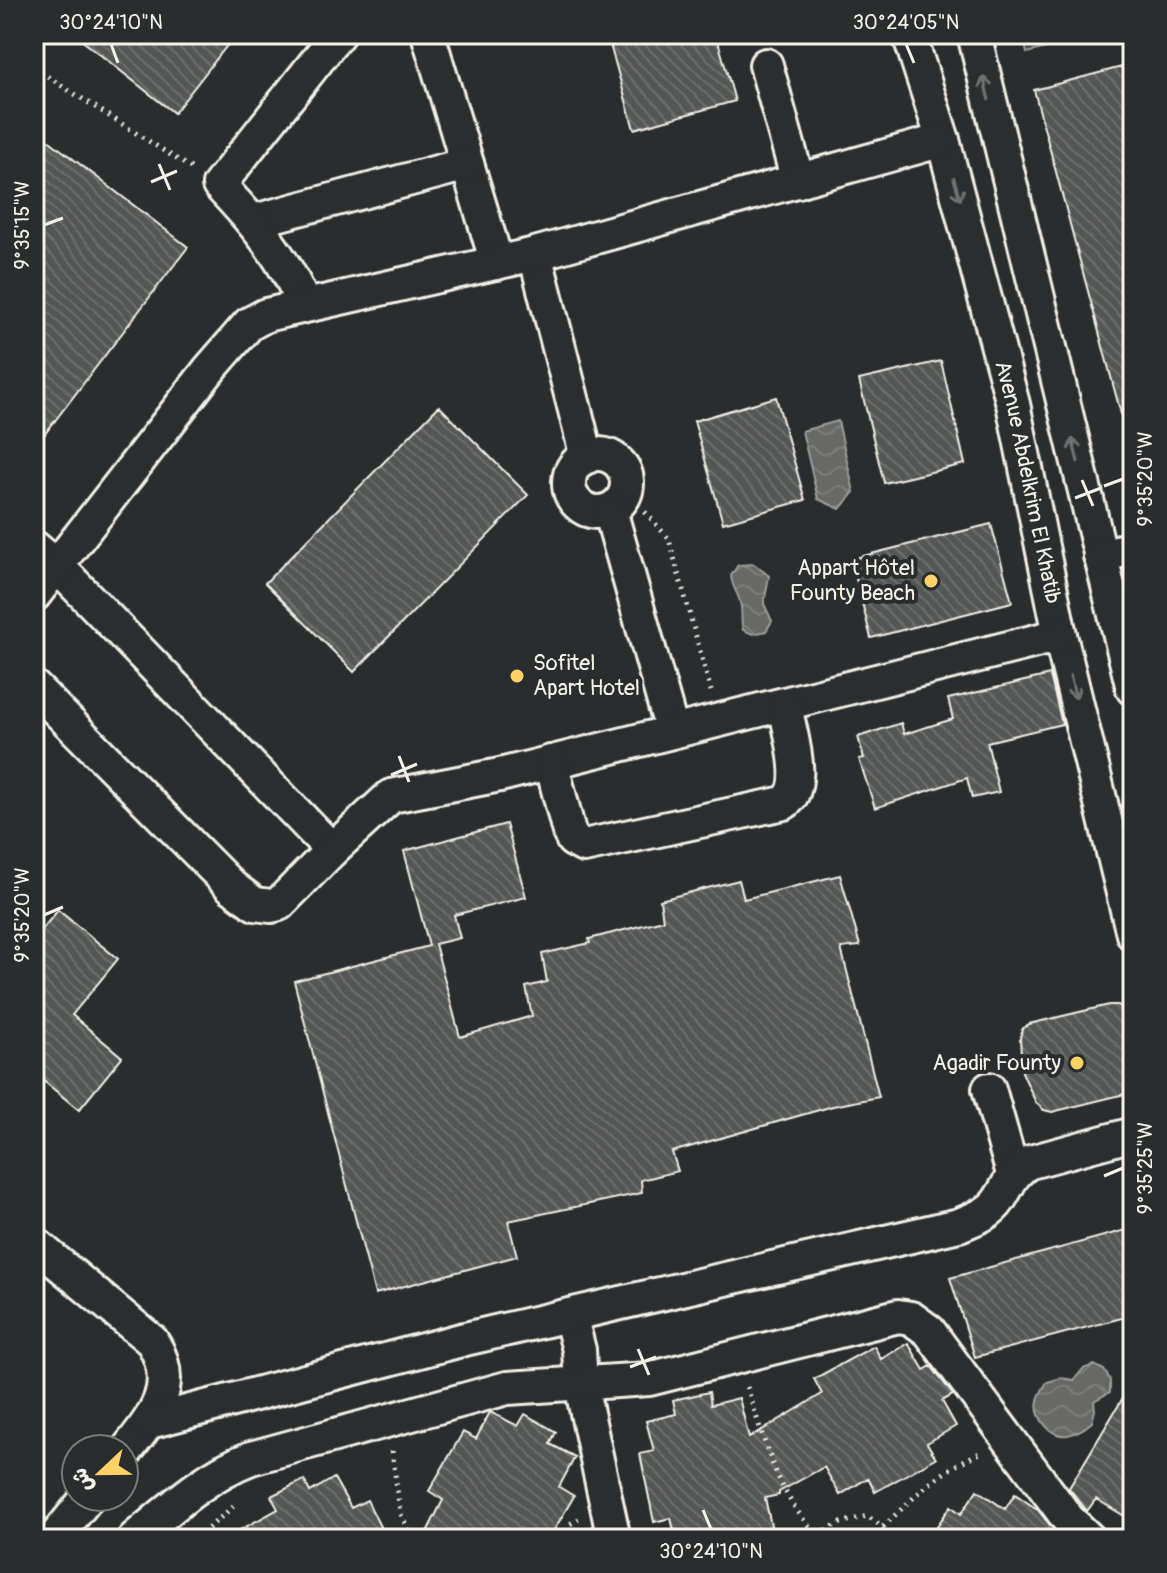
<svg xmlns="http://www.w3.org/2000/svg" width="1167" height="1573" font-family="Pangolin,'Playpen Sans Arabic',sans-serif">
<defs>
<pattern id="water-waves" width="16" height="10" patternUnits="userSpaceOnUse" patternTransform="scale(2)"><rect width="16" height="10" fill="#676866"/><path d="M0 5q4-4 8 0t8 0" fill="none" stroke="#7d7e7c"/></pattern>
<pattern id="building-back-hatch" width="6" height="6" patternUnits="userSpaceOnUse" patternTransform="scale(2)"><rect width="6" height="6" fill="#555756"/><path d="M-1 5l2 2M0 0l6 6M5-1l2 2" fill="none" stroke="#6e706e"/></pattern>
</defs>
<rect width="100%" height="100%" fill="#2a2d2e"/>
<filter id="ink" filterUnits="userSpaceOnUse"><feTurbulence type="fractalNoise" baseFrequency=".0125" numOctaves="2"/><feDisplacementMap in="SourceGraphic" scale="16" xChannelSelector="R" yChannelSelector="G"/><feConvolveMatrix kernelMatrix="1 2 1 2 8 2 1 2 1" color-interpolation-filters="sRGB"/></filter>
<g filter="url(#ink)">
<path fill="#444645" stroke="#9c9c96" stroke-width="2" d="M1023 34H1098L1027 53Z"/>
<path fill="url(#water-waves)" stroke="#9f9f9a" stroke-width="2" d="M838 421 854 492 840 509 818 499 802 431Z
M754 564 769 576 764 604 772 621 766 631 753 634 743 630C740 620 743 612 740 602 738 593 732 587 731 576L738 565Z
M1094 1365 1104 1370 1110 1380V1392L1094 1401 1095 1410 1092 1422C1085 1428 1078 1433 1068 1435 1051 1438 1034 1417 1038 1400 1039 1395 1044 1387 1047 1382L1061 1378 1074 1380 1083 1369Z"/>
<path fill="url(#building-back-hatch)" stroke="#f4f1e8" stroke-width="2" d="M74 34H236L174 113Z
M607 34H716L735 101 634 129Z
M1133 64V428L1125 429 1034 90Z
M34 129 188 247 34 448Z
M941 361 965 464 884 483 859 380Z
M776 397 805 500 723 523 694 421Z
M439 406 528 495 354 672 265 583Z
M991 524 1012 602 871 638 851 559Z
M1050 675 1062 724 987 742 999 792 972 798 967 778 875 808 859 759 864 758 858 737 901 723 904 734 953 719 948 699Z
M506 824 526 897 454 915 460 938 435 944 460 1037 532 1016 526 987 547 982 542 954 590 943 589 939 663 920 660 900 739 880 744 899 840 875 860 946 841 948 879 1097 833 1106 672 1152 678 1171 641 1180 642 1193 508 1221 517 1256 375 1294 294 981 429 946 404 851Z
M58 910 118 959 72 1015 122 1057 79 1110 34 1073V939Z
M1109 1005H1118L1125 1010 1133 1024V1092L1052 1112 1044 1110 1036 1103 1022 1072 1020 1038 1022 1029 1029 1024Z
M1133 1228V1315L975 1357 950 1278Z
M908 1343 924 1370 931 1366 953 1395 942 1401 956 1426 927 1443 936 1458 875 1492 868 1478 840 1495 824 1467 779 1492V1495L765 1498 772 1530 737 1539H676L671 1518 654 1522 640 1454 654 1451 646 1421 676 1414 673 1400 709 1392 711 1405 739 1398 749 1438 822 1394 814 1379 874 1346 881 1359Z
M1133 1381V1521L1096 1499 1087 1511 1069 1488Z
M490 1412 518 1426 525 1414 556 1432 550 1444 575 1457 559 1487 574 1496 549 1539H440L427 1532 443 1500 429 1491 463 1432 476 1439Z
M334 1478 351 1508 367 1500 386 1539H224L278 1509 271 1496 304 1480 310 1492Z
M977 1490 1005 1509 1015 1494 1038 1510 1061 1539H928L951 1506 961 1514Z"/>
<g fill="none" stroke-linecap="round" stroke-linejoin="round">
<g stroke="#f4f1e8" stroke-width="38">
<g id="minor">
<path d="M428 34 497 263"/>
<path id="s1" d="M909 34 943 140 1013 404 1060 635 1133 934"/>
<path d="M974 34 1133 689"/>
<path d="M766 65 798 181"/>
<path d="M254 221 467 164"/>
<path d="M535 254 587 457"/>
<path d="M304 305C285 258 254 222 219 185L338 34"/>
<circle cx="598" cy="483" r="29"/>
<path d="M610 510 672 731"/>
<path d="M34 547 58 567 332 850"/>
<path d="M1100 556 1133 548"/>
<path d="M34 595 209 370 249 324 266 315 535 254 943 140"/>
<path d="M34 687 232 887 255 904 271 906 279 904 332 850 391 796 500 775 1060 635"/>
<path d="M551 762 569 832 573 840 584 846 784 803C809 788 789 730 785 705"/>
<path d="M989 1089 1013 1174"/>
<path d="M34 1243 152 1341C181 1387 152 1418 124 1454"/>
<path d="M570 1315 579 1350 581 1385 614 1539"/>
<path d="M149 1422 465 1339 959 1225C973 1219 990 1214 999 1200 1011 1182 1008 1178 1027 1163L1133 1134"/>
<path d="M54 1539 88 1497"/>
<path d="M134 1539C171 1508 206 1475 251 1458L507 1388 649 1379 898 1316 911 1318 929 1331 1068 1519 1089 1539"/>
</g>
</g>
<path stroke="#f4f1e8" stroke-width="5" stroke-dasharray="2 6" stroke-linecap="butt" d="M34 68 194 170
M645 512 669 539 711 691
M747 1387C764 1438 777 1497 818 1535
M392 1451 400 1512 412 1539
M883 1527C916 1495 937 1472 980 1453
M196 1539 237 1503
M574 1539 570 1524 579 1519
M812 1539 837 1524 867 1516 883 1527 891 1539"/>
<use href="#minor" stroke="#2a2d2e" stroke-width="32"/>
</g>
<defs><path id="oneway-shaft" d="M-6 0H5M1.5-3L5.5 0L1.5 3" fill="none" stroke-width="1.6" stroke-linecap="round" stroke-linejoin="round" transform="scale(2)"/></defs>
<g stroke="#71726f">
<use href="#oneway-shaft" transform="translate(986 88) rotate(-103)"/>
<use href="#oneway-shaft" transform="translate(957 189) rotate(74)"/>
<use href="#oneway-shaft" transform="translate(1075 450) rotate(-104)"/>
<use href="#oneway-shaft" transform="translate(1073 687) rotate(76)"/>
</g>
</g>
<path fill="none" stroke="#f4f1e8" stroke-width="3" d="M111 44 118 63M906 44 914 63M159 164 170 190M151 182 177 171M44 225 63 218M1082 480 1093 506M1104 486 1123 479M1075 498 1101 488M399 756 409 782M391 775 417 764M44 915 63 907M1104 1176 1123 1168M638 1349 649 1375M630 1367 656 1357M703 1510 711 1529"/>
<g fill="#ffd166" stroke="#2a2d2e" stroke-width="3">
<circle cx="931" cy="581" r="8"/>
<circle cx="517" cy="676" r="8"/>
<circle cx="1077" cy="1063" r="8"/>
</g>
<g text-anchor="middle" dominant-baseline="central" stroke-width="8" stroke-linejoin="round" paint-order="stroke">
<g font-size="22" fill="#f4f1e8" stroke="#2a2d2e">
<text stroke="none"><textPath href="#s1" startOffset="464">Avenue Abdelkrim El Khatib</textPath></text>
</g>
<g font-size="22" fill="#f4f1e8" stroke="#2a2d2e" text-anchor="end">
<text x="915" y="568">Appart Hôtel<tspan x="915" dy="25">Founty Beach</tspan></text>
<text x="533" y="663" text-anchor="start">Sofitel<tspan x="533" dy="25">Apart Hotel</tspan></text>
<text x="1061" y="1063">Agadir Founty</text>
</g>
</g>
<rect width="1167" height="1573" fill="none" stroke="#2a2d2e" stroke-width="88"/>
<g transform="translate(100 1473) rotate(248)"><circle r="38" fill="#2a2d2e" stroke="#7b7b78" stroke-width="2"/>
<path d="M0-6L14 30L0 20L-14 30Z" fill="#ffd166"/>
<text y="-12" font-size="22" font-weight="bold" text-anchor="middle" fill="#f4f1e8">ش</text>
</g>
<rect x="44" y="44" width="1079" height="1485" fill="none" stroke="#f4f1e8" stroke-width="3"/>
<g font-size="20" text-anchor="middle" fill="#f4f1e8">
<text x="111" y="29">30°24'10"N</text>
<text x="906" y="29">30°24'05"N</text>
<text transform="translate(22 225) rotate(-90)" y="7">9°35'15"W</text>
<text transform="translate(1145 479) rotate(-90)" y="7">9°35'20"W</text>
<text transform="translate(22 915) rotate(-90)" y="7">9°35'20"W</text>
<text transform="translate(1145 1168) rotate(-90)" y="7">9°35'25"W</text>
<text x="711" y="1558">30°24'10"N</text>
</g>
</svg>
